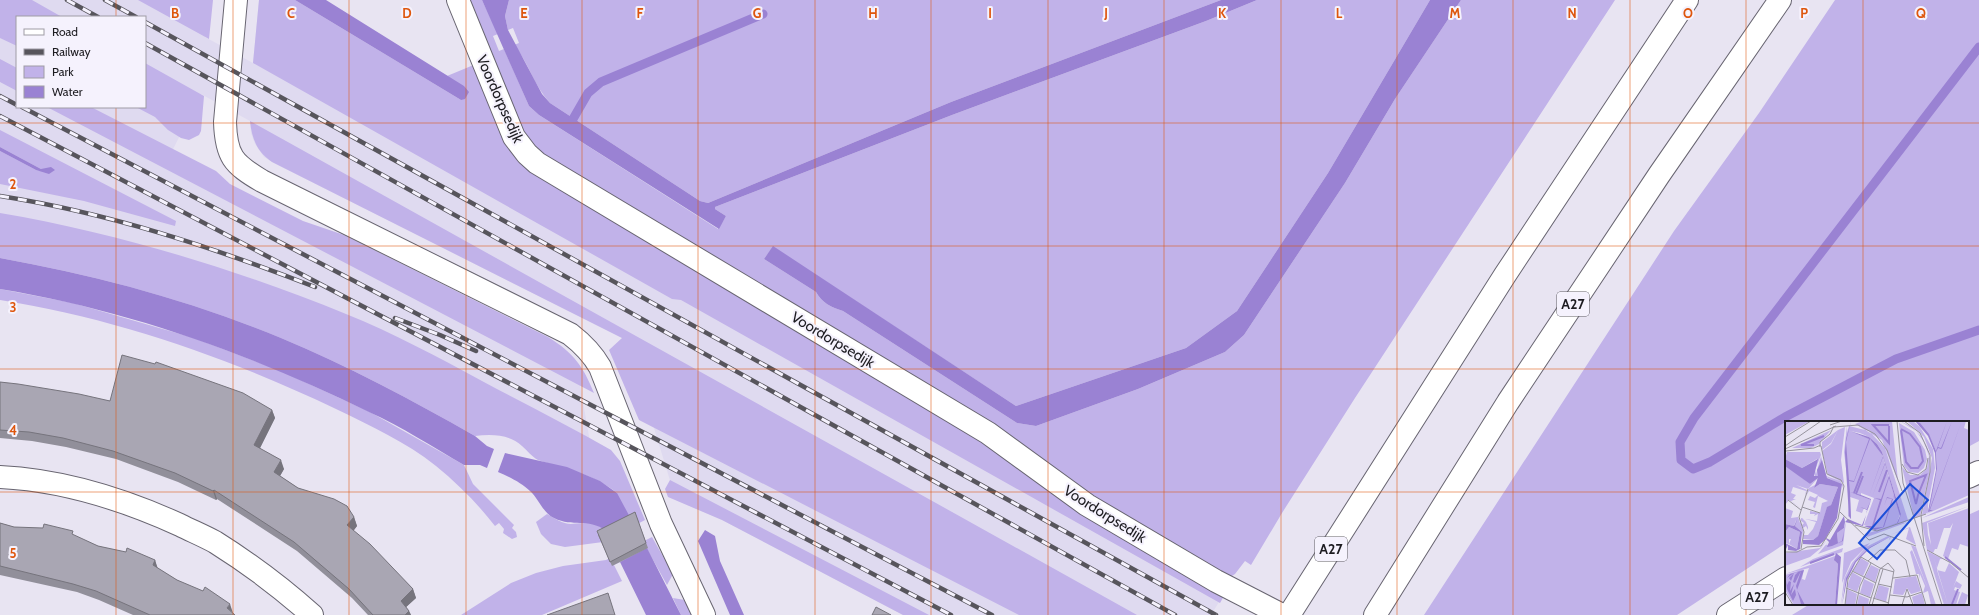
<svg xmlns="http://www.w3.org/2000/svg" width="1979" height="615" font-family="Cabin,sans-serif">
<rect width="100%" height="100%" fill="#e8e4f2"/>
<path fill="#dfdaf0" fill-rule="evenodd" d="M0 0H208L205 37 253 63 259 0H295L1222 597 1211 615H903L722 520 676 500 650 415 622 338 272 162 264 157 255 144 251 133 250 121 201 94 167 161 578 374 592 453 0 241ZM17 17H145V107H17Z"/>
<path fill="#c1b2e9" d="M0 0H32L62 17H17V46L0 38Z
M138 0H213L209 39Z
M259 0H295L461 100 455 81 447 76 476 64 508 145 934 409 1224 596 1220 603 681 300 672 299 253 63Z
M466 0H482L498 34 493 36 499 51 504 49 529 106 539 115 718 229 726 216 715 209V207L952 115 1206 21 1257 0H1430L1328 173 1237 311 1186 348 1016 406 773 247 764 259 816 292C822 303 831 307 843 311L1017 423 1036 426 1138 389 1225 352 1244 335 1345 183 1395 99 1461 0H1615L1355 398 1282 513 1251 565 1245 561 1235 574 1227 579 552 161 530 144 520 127Z
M509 0H1221L951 102 708 203 700 201 550 103C534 86 529 63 514 45L519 43 513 28 508 30 505 16Z
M1835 0H1979V441L1968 447V422H1786V543L1677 615H1424L1674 231 1759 113Z
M0 59 17 68V91L0 82Z
M145 63 204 96 201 131 199 135 189 140 181 138 168 130 155 117 136 107H145Z
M47 107H91L216 171 230 184 303 221 344 235 548 337C574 353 583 366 594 393Z
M250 121 286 141 1137 615H1019L639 420 609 350 622 338 272 162C257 152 252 139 250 121Z
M0 130 176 221 175 226 84 201 0 184V151L36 170 47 172 48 169H41L0 147Z
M0 213C118 233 235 269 346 314 393 333 438 357 482 381 525 404 569 426 611 450L620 461 645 520 603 542 565 547 551 544 541 534 536 522 547 514C554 518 563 524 571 524 589 523 591 520 607 531L617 493C594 474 565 469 538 460 532 457 527 450 522 446 509 434 491 434 475 436 412 400 348 366 281 338 192 301 95 275 0 258Z
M0 289 73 303 194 338 281 371 370 412 464 465 473 484 514 525 512 528 516 532 517 537 512 539 503 533 504 529 499 523 495 526C478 504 458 484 436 466 406 442 371 426 336 409 232 359 115 318 0 300Z
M670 480 929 615H903L722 520 668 497 665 489Z
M1979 510V615H1792L1810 604H1968V515Z
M652 537 673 574 667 585 647 549 614 565 622 581 542 615H461L511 583 536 573 563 566 606 560Z
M673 598 685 600 695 615H681Z"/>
<path fill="#9a82d3" d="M295 0H326L464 86 469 92 465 99 461 100Z
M482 0H509L505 16 508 30 542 94 550 103 700 201 708 203 951 102 1221 0H1257L1206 21 952 115 715 207V209L726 216 719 229 539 115 529 106Z
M1430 0H1461L1395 99 1345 183 1244 335 1225 352 1138 389 1036 426 1017 423 843 311C831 307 822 303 816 292L764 259 773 246 1016 406 1186 348 1237 311 1328 173Z
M0 147 41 169 51 167 55 170 49 174 36 170 0 151Z
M0 258C95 275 192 301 281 338 348 366 412 400 475 436L487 446 494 449 487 468 480 465H464C433 447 402 427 369 412 253 355 128 310 0 289Z
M505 453 567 467 600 481 617 493 631 519 607 531C586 517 574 528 554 518 543 513 539 499 530 491 522 483 508 476 498 472Z
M705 530 715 536 720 561 744 615H730L698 541Z
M647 548 681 615H646L620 562Z"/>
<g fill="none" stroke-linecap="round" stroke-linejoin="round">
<path stroke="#9a82d3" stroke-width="9" d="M1979 47 1694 418 1680 442 1681 460 1693 469 1710 462 1785 417 1896 359 1979 330
M573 119 588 93 601 82 763 14"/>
<g stroke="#686571" stroke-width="24">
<path id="minor" d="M236 0 225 122C226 156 233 164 262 181L570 334C583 344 592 353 600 367L661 524 704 615
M458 0 514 137 527 154 537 163 988 433 1087 505 1216 581 1282 615
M0 477C63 480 123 499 180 525 192 531 204 536 215 542 250 564 282 588 312 615"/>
</g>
<g stroke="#686571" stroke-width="24">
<path id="motorway" d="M1968 477 1979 472
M1289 615 1505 275 1687 0
M1375 615 1508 402 1659 175 1780 0
M1728 615 1786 578"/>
</g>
<use href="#minor" stroke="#fff" stroke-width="22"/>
<use href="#motorway" stroke="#fff" stroke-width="22"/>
<g stroke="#57555c" stroke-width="4.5">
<path id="rail" d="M67 0 98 17
M105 0 136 17
M145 22 1216 615
M145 43 1175 615
M0 96 17 105
M22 107 992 615
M0 116 951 615
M0 196C109 213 212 247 315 287
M395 318 440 335 476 351"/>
</g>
<use href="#rail" stroke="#f5f2fd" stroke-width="3" stroke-dasharray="9" stroke-linecap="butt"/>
</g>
<path fill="#918f9a" d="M0 382 110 401 272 410 275 418 260 448 284 469 280 476 298 488 354 517 357 526 353 531 413 589 416 598 406 607 409 611 411 615H368L352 598 297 551 217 499 216 500 178 482 116 459 66 447 32 441 0 438Z
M635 512 648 548 612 566 598 535Z
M0 523 14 527 74 536 98 546 155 560 157 568 177 580 233 613 235 615H133L99 600 77 592 0 575Z"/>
<path fill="#76747d" d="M272 410 275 418 257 454 254 445Z
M281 460 284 469 277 481 274 472Z
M214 490 217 499 216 500 213 491Z
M354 517 357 526 351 534 347 525Z
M155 560 158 569 153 565Z
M413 589 416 598 404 609 401 601Z
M230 604 233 613 227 608Z
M409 611 411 615H405Z"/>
<path fill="#a9a6b3" stroke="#76747d" d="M122 355 155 364 156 362 243 393 272 410 254 445 281 460 274 472 298 488 334 499 347 506 354 517 347 525 370 544 413 589 401 601 409 611 405 615H373L349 589 294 542 214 490 213 491 175 473 113 451 63 438 29 432 0 430V382L18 384 79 394 110 401Z
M635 512 646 543 610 562 597 531Z
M0 523 14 527 43 528 44 524 73 531 72 534 98 546 126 552 127 548 155 560 153 565 177 580 203 591 205 587 230 604 227 608 235 615H150L96 591 73 584 0 566Z
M608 593 615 615H547Z
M876 607 891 615H872Z"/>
<path fill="none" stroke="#de560d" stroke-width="1" stroke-opacity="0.55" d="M116 0V17M233 0V615M349 0V615M466 0V615M582 0V615M698 0V615M815 0V615M931 0V615M1048 0V615M1164 0V615M1281 0V615M1397 0V615M1513 0V615M1630 0V615M1746 0V615M1863 0V422M116 107V615M0 123H1979M0 246H1979M0 369H1979M0 492H1786M1968 492H1979M1863 604V615"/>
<g text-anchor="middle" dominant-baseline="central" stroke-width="4" stroke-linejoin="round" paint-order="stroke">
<g fill="#f5f2fd" stroke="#5e5c63" stroke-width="1">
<rect x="1557" y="292" width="32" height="24" rx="3"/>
<rect x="1315" y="537" width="32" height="24" rx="3"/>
<rect x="1741" y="585" width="32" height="24" rx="3"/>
</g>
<g font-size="14" font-weight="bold" fill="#1d1c21">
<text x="1573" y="304">A27</text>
<text x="1331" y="549">A27</text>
<text x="1757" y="597">A27</text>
</g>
<g font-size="15" fill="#1d1c21" stroke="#f5f2fd">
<text transform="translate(500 99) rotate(66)">Voordorpsedijk</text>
<text transform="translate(833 340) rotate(31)">Voordorpsedijk</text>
<text transform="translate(1105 514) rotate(32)">Voordorpsedijk</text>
</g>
</g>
<g transform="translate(1785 421)">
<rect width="184" height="184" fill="#e8e4f2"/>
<path d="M0 0H25L0 14ZM78 0H107L113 60 97 19 70 3ZM115 0 125 5 131 10 137 16 142 26 145 37 144 53 135 95 129 97 117 46 125 54H135L142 47 144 35 139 21 131 10ZM122 0H128L135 6 148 28 150 47 143 83V91L152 48 151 30 144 14 131 0H181L179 7 184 9V74L137 95 147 90 137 94 147 37 139 16ZM114 2 129 11 140 29 142 38 139 47 133 52 124 51 119 45ZM62 5V11L64 5 84 10 100 27 123 99 118 102 123 101 82 116 80 113 93 109 73 104 87 107 79 104 89 77 76 72V75L86 79 83 88 79 87 77 92 71 90 74 79 65 76 66 98 63 95 64 72 59 31ZM65 10 75 12 84 16 92 23 97 31 116 93 112 102 115 93 97 33 85 18ZM60 6 56 39 59 62 43 54 37 30 46 23 53 9ZM46 9 34 23 26 27H7ZM53 9 46 22 37 29V21ZM2 31H35L36 34 30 49 31 53 36 35 41 55 55 60 58 64V67L57 64 41 56 37 40 33 55H30L29 51 32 38 17 47 0 38ZM1 44 25 63 33 57V61L29 67 35 63 53 66 46 84 42 87 33 115 28 119 18 118 19 114H23L28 108 31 101 17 97 21 101 23 106V109L21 105 18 107 14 100V98L15 92 14 98 17 104 19 102 16 100V97L32 100 33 93 29 95 30 93H25V90L35 92 37 82 43 80 33 75 30 87 28 86 30 81 23 79 25 75 30 77 33 74 24 70 21 75 24 67 32 63V58L23 68 11 64 22 69 20 75 21 70 8 66 6 72 11 74 8 78H11L6 80 16 87 4 79 0 84ZM184 76V81L137 97 152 90ZM184 85 142 102 143 114 146 124 143 102 184 87V126L175 123 173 129 167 127 163 138 158 135 168 102 165 107H159L152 128H150L148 132 142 129 137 102ZM0 87 8 90 6 97 13 96 18 109 17 119V111L10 105 11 99 9 105 0 103ZM61 101 58 124 33 133 44 120 41 124 53 122 52 112 59 107ZM4 106 15 111 12 128 4 123 6 118H4V123L0 122V111ZM125 106 131 124 121 118 124 107 105 114ZM103 115 106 116 105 118 104 119 105 116 85 126 70 140 61 157 56 184 59 158 67 142 81 126ZM42 119 36 127 25 136 0 145V132L35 127ZM85 122 66 141 57 162 59 132ZM126 124 131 126 151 184H146L143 170 138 172 140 165 135 153 134 158V153H131L125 131 127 129 143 168ZM58 127 57 131 15 146 28 138ZM142 130 158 138H155L152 147 148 134 163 184H159ZM50 135V140L53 143 50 184H9L0 169V154L19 148 17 158 20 159 24 147 0 153ZM76 137 84 142 78 155 68 150ZM164 142 174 151 168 167 171 160 177 164 175 168 170 166 169 169 175 171 171 184H163L152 149 160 151ZM86 144 94 148 90 161 80 156ZM67 151 77 157 72 171 62 166ZM131 155 136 170 126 173 122 167 118 174 108 173 110 158ZM79 158 89 163 85 176 75 172ZM94 164 104 167 101 181 90 177ZM62 168 72 173 70 184 60 183ZM177 171 183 174 180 184H172ZM137 172 140 184H129L127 176ZM74 174 84 178 83 184H72Z" fill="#c1b2e9" fill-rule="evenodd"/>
<path d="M66 0 61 21 64 59 69 60 84 18 65 10 84 16 92 23 97 31 116 93 113 102 101 106 112 102 115 95 109 75 99 106 90 109 79 105H87L95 79 89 77 96 78 104 55 100 43 87 76 100 42 98 36 84 75 98 35 85 18 69 61 64 60 65 71 76 74 86 78V79L81 93 82 89 75 86 82 88 86 79 65 71 66 98 64 95 60 32 61 18ZM104 57 109 74 108 78 102 76 99 85 102 77 107 78 98 106 88 107ZM130 0 135 2 144 13 151 30 162 0 153 26 156 27 167 0 157 27 156 28 153 27 151 31 152 48 144 90 176 2 145 89H148L143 91 151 49 150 32 143 15ZM0 38 17 47 33 38 29 55H33L32 49 37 39 42 57 57 63 52 97 41 117 45 119 59 95 60 101 63 98 77 104 81 94 78 105 60 101 59 107 52 112 53 122 57 120 59 110 58 120 47 125 42 126 44 121 41 118 34 124 18 123V119H28L33 115 42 86 46 84 53 66 35 63 29 67 33 57 25 63 0 45ZM12 99 10 105 17 111 15 128 11 130 3 129V124L1 128 0 122 12 128 15 111 4 106 0 111V103L9 105ZM105 116 85 127 71 141 62 159 57 184 61 157 70 140 85 126ZM51 132 56 136 52 184H50L53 143 49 139ZM19 149 15 161 30 164 15 161 12 169 20 184 16 183 11 165 16 150 10 162 8 161 10 154 13 151 9 152 6 160 4 157 9 152 2 157 5 153ZM1 160 2 164 4 160 6 161 5 170 9 163 6 174 10 168 11 174 8 180 2 168Z" fill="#9a82d3" fill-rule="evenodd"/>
<path fill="none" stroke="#9a82d3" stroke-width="2" d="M104 4H88L104 22V5M116 8 125 13 135 26 138 40 133 47H126L121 41 116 9M29 24H16L39 15M141 54 133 74 131 83 125 60ZM94 71 102 49M69 72 77 51M71 73 78 55M160 136 176 149M25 142 49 133M167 183 173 168"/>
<path fill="none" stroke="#97949e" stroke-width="1" d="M112 0 118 62 157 184M119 0 135 12 145 34V51L136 94 139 125M45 4 57 0M49 6 73 4 90 13 102 29 117 70M0 16 26 0M0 25 36 0M35 26V21L45 13 49 5M0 28 51 5M1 30 29 27 36 24M117 43 122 51 133 54 141 48 143 37M3 79 16 89M17 86 35 92M55 91 84 119 99 113 131 125M70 104 92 110 141 93M16 128 19 111 14 96 23 68M142 129 166 142 184 157M0 131H12L22 126 36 125 53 98 59 65 56 59 42 53 36 25M83 140 95 129H110L121 139 125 156M67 150 91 162M108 157 132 154 141 184M93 163 107 166M61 167 86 177M0 171 8 184M105 174 122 176 137 171M88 177 104 182M60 184 63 158 76 136 95 147 109 151M71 184 75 165 86 142M84 184 95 148 103 142 109 149 103 184M87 184 98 148M117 184 122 168 128 184"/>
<path fill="#1d4ed8" fill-opacity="0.15" stroke="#1d4ed8" stroke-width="2" d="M125 63 143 79 92 138 74 122Z"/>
<rect width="184" height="184" fill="none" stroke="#1d1c21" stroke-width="2"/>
</g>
<g font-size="13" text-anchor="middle" font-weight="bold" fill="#de560d" stroke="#f5f2fd" stroke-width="4" stroke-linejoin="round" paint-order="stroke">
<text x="175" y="18">B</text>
<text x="291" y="18">C</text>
<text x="407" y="18">D</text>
<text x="524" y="18">E</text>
<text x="640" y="18">F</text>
<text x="757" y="18">G</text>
<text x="873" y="18">H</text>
<text x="990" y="18">I</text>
<text x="1106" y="18">J</text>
<text x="1222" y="18">K</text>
<text x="1339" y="18">L</text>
<text x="1455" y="18">M</text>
<text x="1572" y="18">N</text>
<text x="1688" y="18">O</text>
<text x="1804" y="18">P</text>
<text x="1921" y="18">Q</text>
<text x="13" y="189">2</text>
<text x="13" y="312">3</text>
<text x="13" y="435">4</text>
<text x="13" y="558">5</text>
</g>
<rect x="16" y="16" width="130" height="92" fill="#f5f2fd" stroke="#9f9ca5"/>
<rect x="24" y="29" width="20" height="6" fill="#ffffff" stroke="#9f9ca5"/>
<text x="52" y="36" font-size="12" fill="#1d1c21">Road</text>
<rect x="24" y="49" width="20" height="6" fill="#57555c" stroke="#9f9ca5"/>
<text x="52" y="56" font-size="12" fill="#1d1c21">Railway</text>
<rect x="24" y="66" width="20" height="12" fill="#c1b2e9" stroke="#9f9ca5"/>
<text x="52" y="76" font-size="12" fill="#1d1c21">Park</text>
<rect x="24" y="86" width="20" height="12" fill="#9a82d3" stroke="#9f9ca5"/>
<text x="52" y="96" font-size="12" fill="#1d1c21">Water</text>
</svg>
